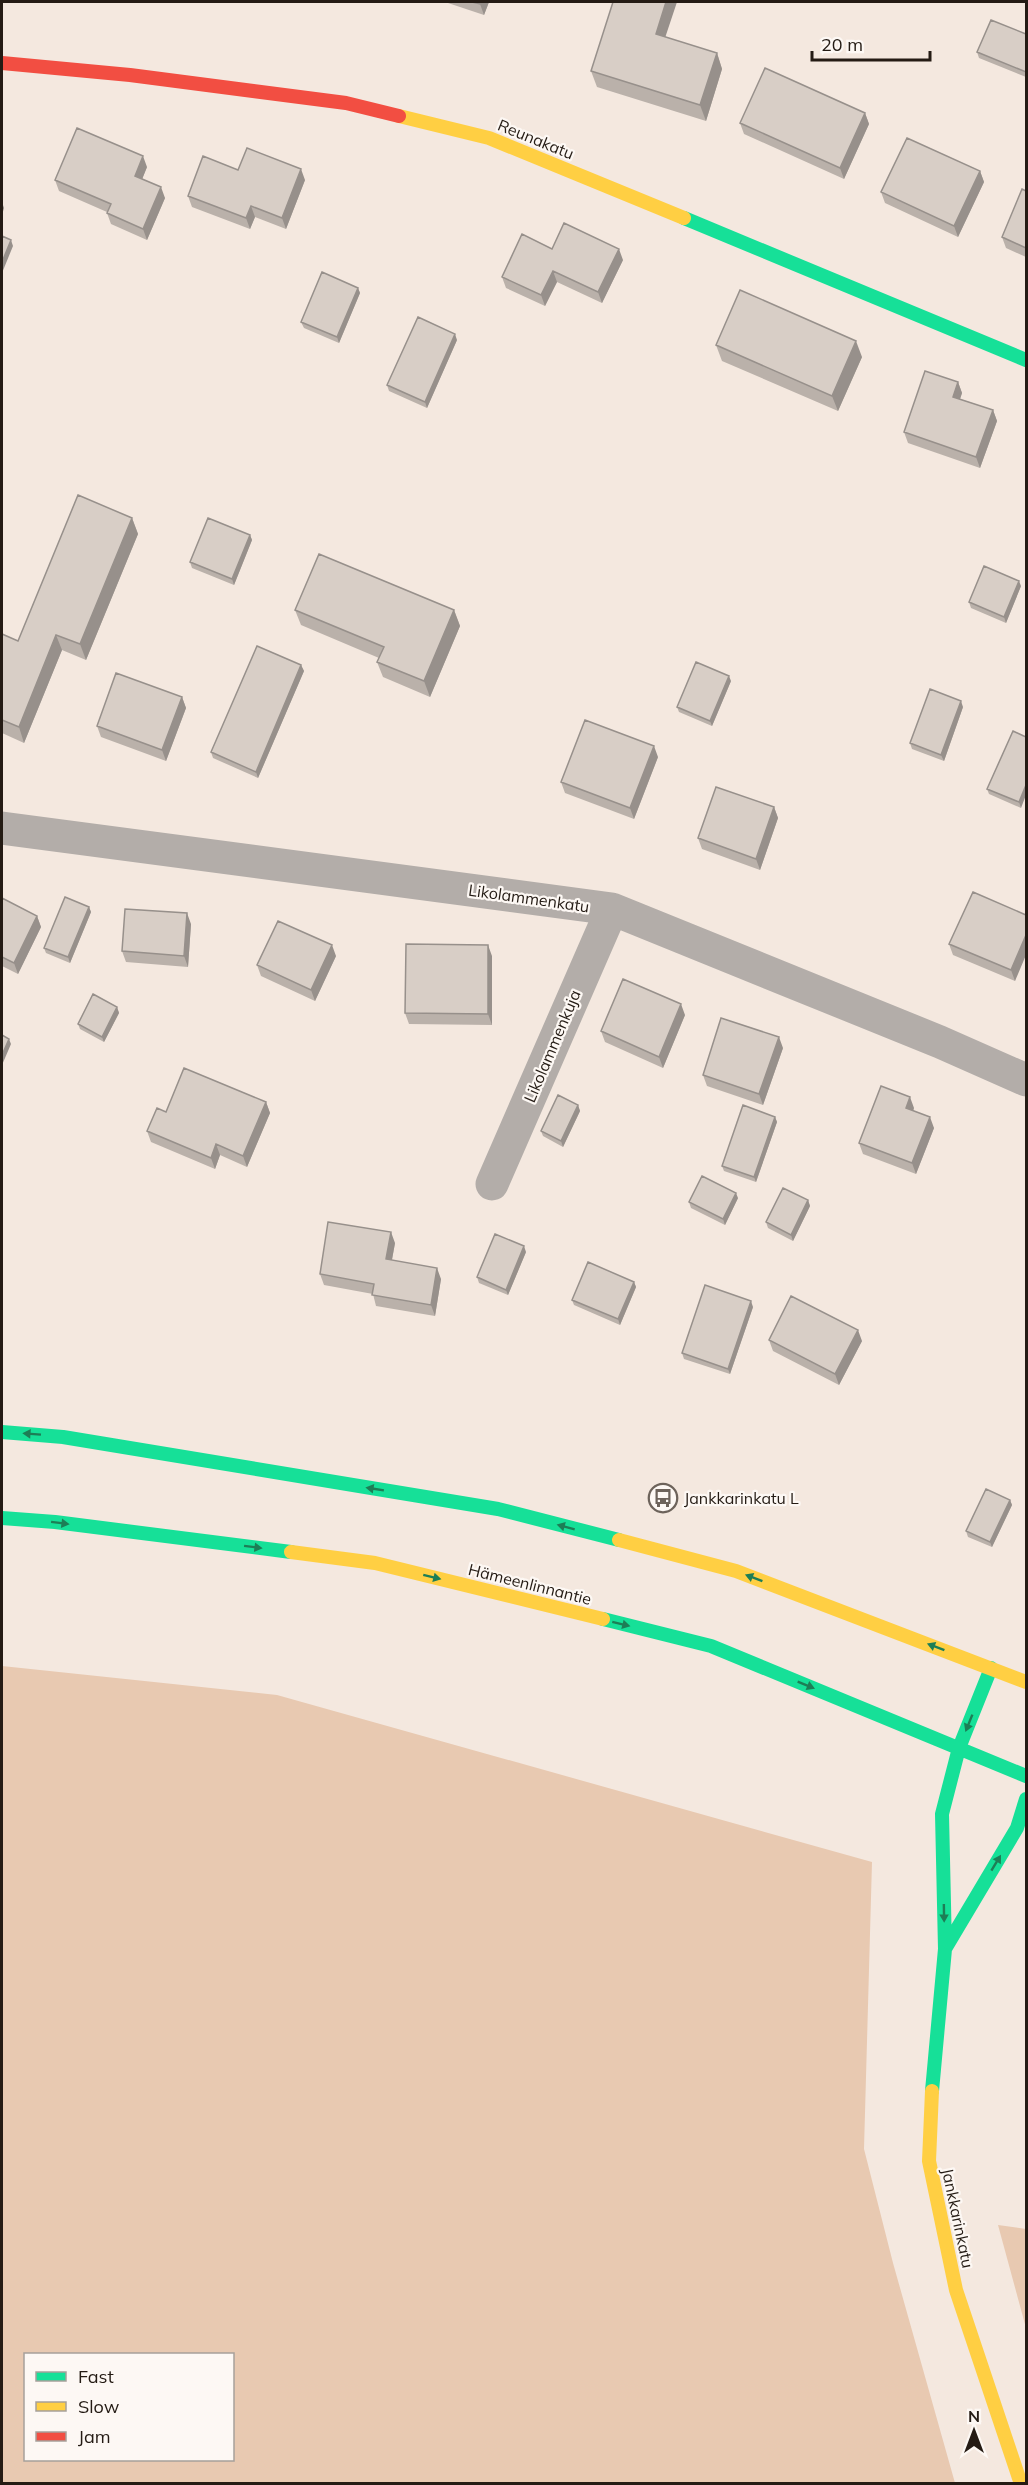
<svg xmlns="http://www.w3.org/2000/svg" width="1028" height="2485" font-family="Mulish,sans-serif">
<rect width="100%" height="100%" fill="#f4e8df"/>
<path fill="#e8c9b1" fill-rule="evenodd" d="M2 1666 277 1695 872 1862 864 2149 893 2263 955 2483H2ZM26 2354H232V2460H26Z
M998 2225 1026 2229V2328Z"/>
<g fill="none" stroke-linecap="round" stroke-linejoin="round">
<path stroke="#b3ada9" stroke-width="33" d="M2 828 612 909 940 1042 1026 1080
M492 1184 612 909"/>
<path stroke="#16e098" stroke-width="14" d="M684 218 1026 360
M2 1432 63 1437 498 1509 619 1540
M2 1518 55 1522 291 1552
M603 1619 711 1646 1026 1776
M945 1949 1017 1828 1026 1799
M932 2091 945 1949 942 1814 959 1748 991 1668"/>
<path stroke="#ffcf43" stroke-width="14" d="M399 116 489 138 684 218
M619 1540 736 1571 1026 1682
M291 1552 375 1563 603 1619
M932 2091 929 2161 956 2290 1021 2484"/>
<path stroke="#f24e42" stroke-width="14" d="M2 63 130 75 346 103 399 116"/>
</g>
<path fill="#bab1aa" d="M445 2H489L484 15Z
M1026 34V77L979 58 977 52Z
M665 37 717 53 722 69 706 121 597 87 591 71Z
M865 113 869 124 844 179 744 134 740 123Z
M147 167 142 179 165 198 147 240 111 224 107 213V212L59 191 55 180Z
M238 170 305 180 286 229 255 217 250 229 192 207 188 196Z
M980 171 984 182 958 237 885 203 881 192Z
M1026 191V257L1006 248 1002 237Z
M552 249 623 260 602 303 557 282 545 306 506 288 502 277Z
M358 288 360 293 339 343 304 328 301 322Z
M457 340 427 408 389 391 387 385Z
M716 345 862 357 838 411 722 361Z
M958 382 962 393 960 399 993 410 997 421 980 468 908 443 904 432Z
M132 518 138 534 86 660 62 650 24 743 2 733V634L18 641Z
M250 535 252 540 234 585 192 568 190 562Z
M1021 586 1006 623 971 608 969 602Z
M295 610H454L460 626 430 697 383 677 377 662 379 658 301 625Z
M301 665 304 671 258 778 213 758 211 752Z
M731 681 712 726 679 712 677 707Z
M182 697 186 708 166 761 101 737 97 726Z
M963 707 944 761 912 749 910 743Z
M1013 731 1021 808 989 794 987 789Z
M658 757 634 819 565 793 561 782Z
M774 807 778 818 760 870 702 849 698 838Z
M2 898 37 916 41 927 18 974 2 966Z
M89 907 91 912 70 963 46 953 44 948Z
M1026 915 1015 981 953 955 949 944Z
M191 924 188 967 126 962 122 951Z
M336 956 315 1001 261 976 257 965Z
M492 956V1025L409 1024 405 1013Z
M117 1007 119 1013 104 1042 80 1029 78 1024Z
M685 1015 663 1068 605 1042 601 1031Z
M783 1048 763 1105 707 1086 703 1075Z
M266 1102 270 1113 247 1167 220 1155 215 1169 151 1142 147 1131 166 1112Z
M578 1105 580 1111 563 1147 543 1136 541 1131Z
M914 1108 913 1111 934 1128 916 1174 863 1154 859 1143Z
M775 1117 777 1122 756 1182 724 1171 722 1166Z
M738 1198 725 1225 691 1208 689 1202Z
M808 1200 810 1206 793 1241 768 1228 766 1222Z
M395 1243 392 1260 441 1279 435 1316 376 1306 373 1294 324 1285 320 1274Z
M526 1252 508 1295 479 1283 477 1277Z
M634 1282 636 1287 620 1325 574 1305 572 1300Z
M753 1307 730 1374 684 1359 682 1353Z
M769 1340 862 1341 839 1385 773 1351Z
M1010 1500 1012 1505 992 1547 968 1537 966 1531Z"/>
<path fill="#97908b" d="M481 2H489L484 15 480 4Z
M666 2H677L661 50 656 34Z
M717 53 722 69 706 121 700 105Z
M865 113 869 124 844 179 840 168Z
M143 156 147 167 139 187 135 176Z
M301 169 305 180 286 229 282 218Z
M980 171 984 182 958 237 954 226Z
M161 187 165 198 147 240 143 229Z
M2 202 4 208 2 215Z
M251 206 255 217 250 229 246 218Z
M11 240 13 246 2 273V262Z
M619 249 623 260 602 303 598 292Z
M553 271 557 282 545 306 541 295Z
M358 288 360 293 339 343 337 337Z
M455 334 457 340 427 408 425 402Z
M856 341 862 357 838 411 832 396Z
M958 382 962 393 957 408 953 397Z
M993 410 997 421 980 468 976 457Z
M132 518 138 534 86 660 80 644Z
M250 535 252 540 234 585 232 579Z
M1019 581 1021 586 1006 623 1004 617Z
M454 610 460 626 430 697 424 681Z
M56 635 62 650 24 743 19 727Z
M301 665 304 671 258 778 256 772Z
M729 676 731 681 712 726 710 721Z
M182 697 186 708 166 761 162 750Z
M961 701 963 707 944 761 941 755Z
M654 746 658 757 634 819 630 808Z
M1026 785V795L1021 808 1019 802Z
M774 807 778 818 760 870 756 859Z
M89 907 91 912 70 963 68 957Z
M187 913 191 924 188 967 184 956Z
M37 916 41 927 18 974 14 963Z
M1026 935V955L1015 981 1011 970Z
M332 945 336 956 315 1001 311 990Z
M488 945 492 956V1025L488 1014Z
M681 1004 685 1015 663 1068 659 1057Z
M117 1007 119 1013 104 1042 102 1037Z
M779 1037 783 1048 763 1105 759 1094Z
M9 1039 11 1044 2 1065V1055Z
M910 1097 914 1108 910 1119 906 1108Z
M266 1102 270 1113 247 1167 243 1156Z
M578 1105 580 1111 563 1147 561 1141Z
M775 1117 777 1122 756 1182 754 1177Z
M930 1117 934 1128 916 1174 912 1163Z
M216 1144 220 1155 215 1169 211 1158Z
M736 1193 738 1198 725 1225 723 1219Z
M808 1200 810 1206 793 1241 791 1235Z
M391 1232 395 1243 390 1270 386 1259Z
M524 1246 526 1252 508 1295 506 1290Z
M437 1268 441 1279 435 1316 431 1305Z
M634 1282 636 1287 620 1325 618 1319Z
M751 1301 753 1307 730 1374 728 1369Z
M858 1330 862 1341 839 1385 835 1374Z
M1010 1500 1012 1505 992 1547 990 1542Z"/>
<path fill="#d8cec6" stroke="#97908b" stroke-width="1.5" d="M472 2H481L480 4Z
M613 2H666L656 34 717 53 700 105 591 71Z
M991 20 1026 34V72L977 52Z
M765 68 865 113 840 168 740 123Z
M77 128 143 156 135 176 161 187 143 229 107 213 111 204 55 180Z
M907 138 980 171 954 226 881 192Z
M247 148 301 169 282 218 251 206 246 218 188 196 203 156 238 170Z
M1022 189 1026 191V248L1002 237Z
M564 223 619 249 598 292 553 271 541 295 502 277 522 234 552 249Z
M2 236 11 240 2 262Z
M322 272 358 288 337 337 301 322Z
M740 290 856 341 832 396 716 345Z
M418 317 455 334 425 402 387 385Z
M925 371 958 382 953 397 993 410 976 457 904 432Z
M78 495 132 518 80 644 56 635 19 727 2 720V634L18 641Z
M208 518 250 535 232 579 190 562Z
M319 554 454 610 424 681 377 662 384 647 295 610Z
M984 566 1019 581 1004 617 969 602Z
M257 646 301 665 256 772 211 752Z
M696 662 729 676 710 721 677 707Z
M116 673 182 697 162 750 97 726Z
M930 689 961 701 941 755 910 743Z
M585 720 654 746 630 808 561 782Z
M1013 731 1026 737V785L1019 802 987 789Z
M716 787 774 807 756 859 698 838Z
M973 892 1026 915V935L1011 970 949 944Z
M65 897 89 907 68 957 44 948Z
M2 898 37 916 14 963 2 957Z
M125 909 187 913 184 956 122 951Z
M278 921 332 945 311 990 257 965Z
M406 944 488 945V1014L405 1013Z
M623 979 681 1004 659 1057 601 1031Z
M93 994 117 1007 102 1037 78 1024Z
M721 1018 779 1037 759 1094 703 1075Z
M2 1035 9 1039 2 1055Z
M184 1068 266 1102 243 1156 216 1144 211 1158 147 1131 157 1108 166 1112Z
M881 1086 910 1097 906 1108 930 1117 912 1163 859 1143Z
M558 1095 578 1105 561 1141 541 1131Z
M743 1105 775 1117 754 1177 722 1166Z
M702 1176 736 1193 723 1219 689 1202Z
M783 1188 808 1200 791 1235 766 1222Z
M328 1222 391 1232 386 1259 437 1268 431 1305 372 1295 374 1284 320 1274Z
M495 1234 524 1246 506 1290 477 1277Z
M588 1262 634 1282 618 1319 572 1300Z
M705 1285 751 1301 728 1369 682 1353Z
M791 1296 858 1330 835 1374 769 1340Z
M986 1489 1010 1500 990 1542 966 1531Z"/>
<defs><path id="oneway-solid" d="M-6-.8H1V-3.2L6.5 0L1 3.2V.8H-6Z" transform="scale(1.5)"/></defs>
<g fill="#1d7e56">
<use href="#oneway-solid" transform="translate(32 1434) rotate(-176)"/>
<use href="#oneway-solid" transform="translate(375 1489) rotate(-171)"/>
<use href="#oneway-solid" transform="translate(60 1523) rotate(7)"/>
<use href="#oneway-solid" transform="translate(566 1527) rotate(-165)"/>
<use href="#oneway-solid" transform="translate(253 1547) rotate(7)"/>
<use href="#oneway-solid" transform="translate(432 1577) rotate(14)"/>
<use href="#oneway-solid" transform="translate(754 1578) rotate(-159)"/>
<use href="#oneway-solid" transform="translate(621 1624) rotate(14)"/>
<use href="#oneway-solid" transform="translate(936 1647) rotate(-159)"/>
<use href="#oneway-solid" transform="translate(806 1685) rotate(22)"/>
<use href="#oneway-solid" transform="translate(969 1723) rotate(112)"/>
<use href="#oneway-solid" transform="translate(996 1863) rotate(-59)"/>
<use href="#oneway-solid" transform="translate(944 1913) rotate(89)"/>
</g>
<defs>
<g id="bus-ring" transform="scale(1.5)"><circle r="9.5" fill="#fdf8f4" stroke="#6d635b" stroke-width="1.5"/><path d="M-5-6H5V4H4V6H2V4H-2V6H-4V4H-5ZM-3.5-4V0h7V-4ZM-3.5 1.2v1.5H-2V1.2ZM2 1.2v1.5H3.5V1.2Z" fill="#6d635b"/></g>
</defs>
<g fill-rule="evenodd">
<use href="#bus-ring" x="663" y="1498"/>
</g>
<g text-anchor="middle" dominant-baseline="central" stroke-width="4.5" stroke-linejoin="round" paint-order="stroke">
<g font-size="16" fill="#241b14" stroke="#fdf8f4">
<text transform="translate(536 139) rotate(22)">Reunakatu</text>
<text transform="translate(529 898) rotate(8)">Likolammenkatu</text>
<text transform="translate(552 1046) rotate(-67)">Likolammenkuja</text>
<text transform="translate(530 1584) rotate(14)">Hämeenlinnantie</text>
<text transform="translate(958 2218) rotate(78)">Jankkarinkatu</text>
</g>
<g font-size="16" fill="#241b14" stroke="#fdf8f4" text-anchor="start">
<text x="684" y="1498">Jankkarinkatu L</text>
</g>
</g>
<rect width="1028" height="2485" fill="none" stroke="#241b14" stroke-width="6"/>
<rect x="24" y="2353" width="210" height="108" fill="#fdf8f4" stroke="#a6a09a" stroke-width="1.5"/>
<rect x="36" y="2372" width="30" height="9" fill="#16e098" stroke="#a6a09a" stroke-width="1.5"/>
<text x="78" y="2383" font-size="18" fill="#241b14">Fast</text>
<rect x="36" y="2402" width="30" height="9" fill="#ffcf43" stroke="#a6a09a" stroke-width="1.5"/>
<text x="78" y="2413" font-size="18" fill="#241b14">Slow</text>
<rect x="36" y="2432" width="30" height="9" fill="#f24e42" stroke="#a6a09a" stroke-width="1.5"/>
<text x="78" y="2443" font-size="18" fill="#241b14">Jam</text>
<g transform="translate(974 2431)" stroke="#fdf8f4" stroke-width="4.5" paint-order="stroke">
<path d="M0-4.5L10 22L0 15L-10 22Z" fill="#241b14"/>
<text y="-9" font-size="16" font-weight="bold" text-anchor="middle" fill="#241b14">N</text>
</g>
<path d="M812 51v9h118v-9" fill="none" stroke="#241b14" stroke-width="3"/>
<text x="821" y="51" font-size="18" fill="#241b14" stroke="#fdf8f4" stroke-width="4.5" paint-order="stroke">20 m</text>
</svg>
